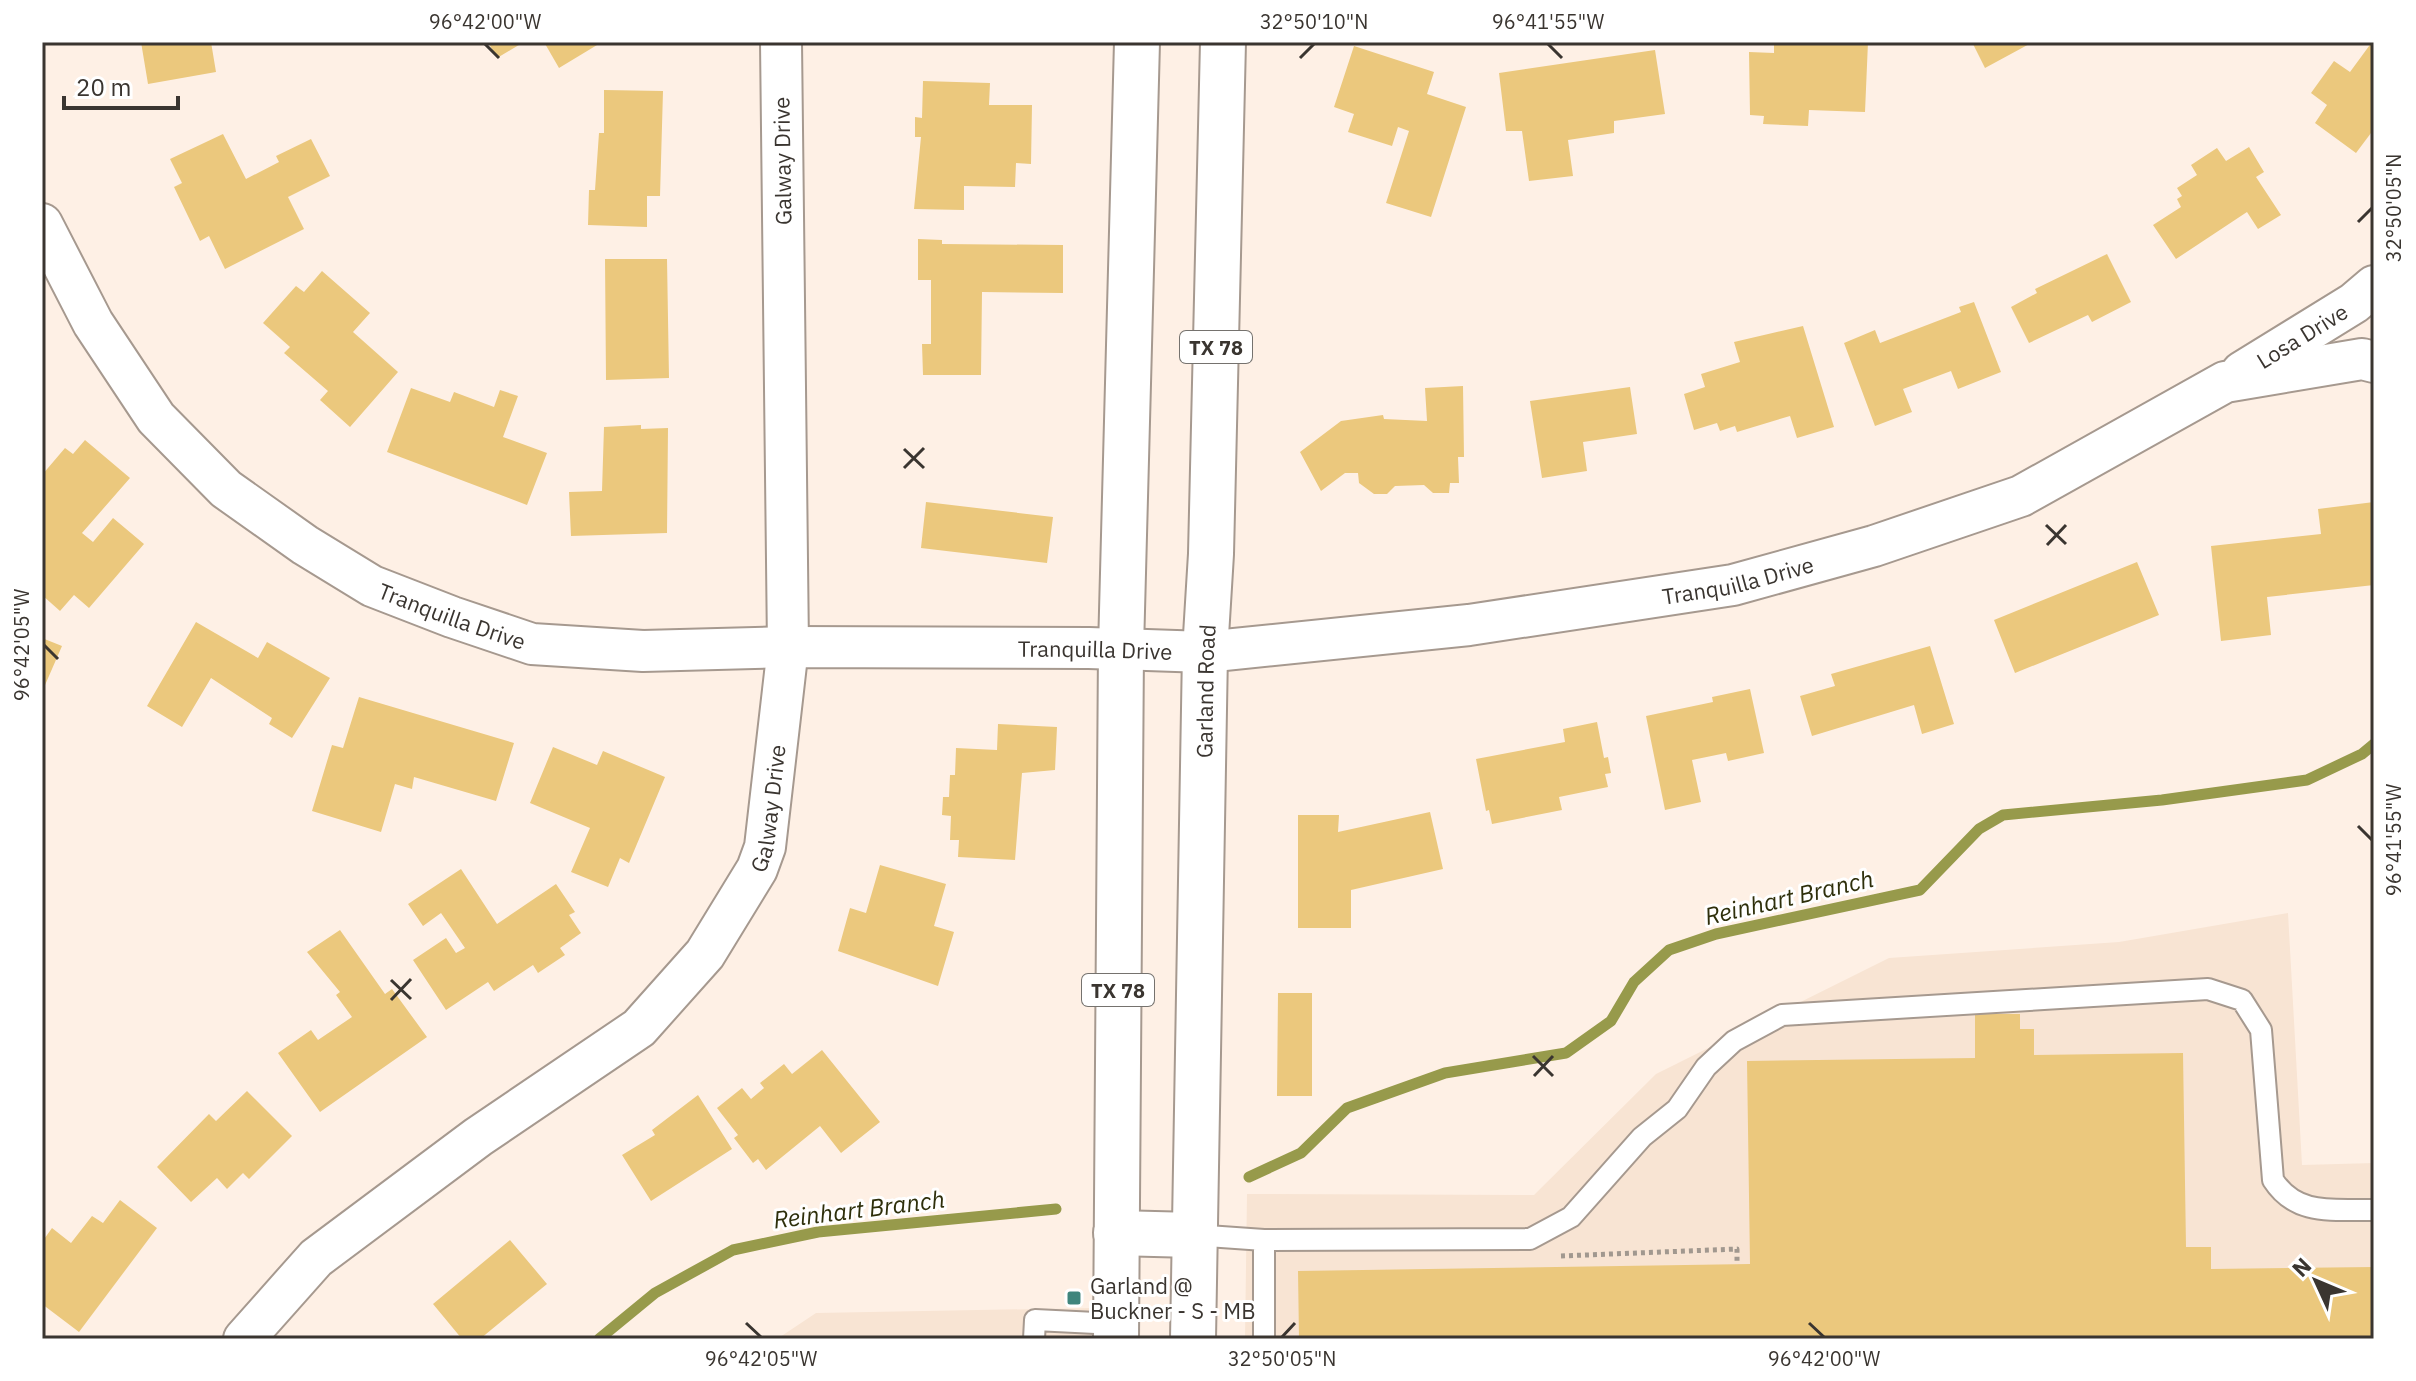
<svg xmlns="http://www.w3.org/2000/svg" width="2416" height="1381" font-family="'IBM Plex Sans',sans-serif">
<rect width="100%" height="100%" fill="#fef0e5"/>
<path fill="#f8e4d3" d="M2288 913 2302 1165 2374 1163V1339H1245L1247 1194 1534 1195 1656 1074 1889 958 2119 942Z
M1094 1308 1093 1339H777L816 1313Z"/>
<g fill="none" stroke-linecap="round" stroke-linejoin="round">
<path stroke="#979a4b" stroke-width="11" d="M1249 1177 1301 1153 1347 1108 1445 1073 1566 1053 1611 1021 1634 982 1669 950 1716 934 1920 890 1979 829 2003 815 2162 800 2307 780 2362 754 2374 744
M599 1339 655 1293 733 1250 818 1232 1056 1209"/>
</g>
<path fill="#ebc87d" d="M141 42H211L216 72 148 84Z
M488 42H524L497 58Z
M544 42H602L559 68Z
M1774 42H1868L1865 112 1809 110 1808 126 1763 124 1764 116 1750 115 1749 52 1774 53Z
M1972 42H2033L1985 68Z
M2372 42 2374 129 2356 153 2315 123 2327 105 2311 93 2334 61 2350 72Z
M1354 46 1434 72 1427 94 1466 107 1431 217 1386 203 1409 131 1398 127 1392 146 1348 132 1354 114 1334 107Z
M1655 50 1665 114 1614 121V133L1568 140 1573 176 1529 181 1522 131H1506L1499 73Z
M923 81 990 83 989 105H1032L1031 164 1016 163 1015 187 964 186V210L914 209 921 137H915V117L922 118Z
M604 90 663 91 660 196H647V227L588 225 589 190H595L599 133H604Z
M223 134 246 179 279 162 276 156 311 139 330 176 288 197 304 229 225 269 209 236 200 241 174 187 182 183 170 159Z
M2249 147 2264 172 2256 177 2281 215 2258 229 2247 212 2176 259 2153 225 2181 207 2177 199 2182 196 2177 188 2197 175 2191 165 2217 148 2226 161Z
M918 239 942 240V244L1063 245V293L982 292 981 375H923L922 344H931V280H918Z
M2107 254 2131 302 2092 322 2088 315 2029 343 2011 307 2037 293 2035 289Z
M605 259H667L669 378 606 380Z
M322 271 370 313 353 332 398 372 350 427 320 400 328 391 284 353 290 347 263 323 296 286 304 292Z
M1974 302 2001 372 1958 389 1951 371 1903 389 1912 412 1875 426 1844 343 1875 330 1880 343 1961 312 1959 307Z
M1803 326 1834 427 1797 438 1790 416 1737 432 1735 426 1720 431 1717 423 1694 430 1684 394 1705 387 1701 374 1740 362 1734 342Z
M1463 386 1464 457H1458L1459 483H1450L1449 493H1433L1424 485 1395 486 1387 494H1374L1359 483 1358 473H1345L1321 491 1300 452 1341 421 1383 415 1384 419 1427 421 1425 388Z
M1630 387 1637 434 1583 442 1587 471 1542 478 1530 401Z
M411 388 450 402 454 392 494 407 500 390 518 396 503 437 547 453 527 505 387 452Z
M641 425V429L668 428 667 533 571 536 569 492 602 491 604 427Z
M85 440 130 478 82 533 93 542 113 518 144 544 89 608 74 595 60 611 42 595V475L65 448 73 454Z
M926 502 1053 517 1047 563 921 548Z
M2374 502V585L2267 597 2271 635 2221 641 2211 546 2321 534 2318 509Z
M2137 562 2159 615 2015 673 1994 620Z
M196 622 258 658 267 642 330 678 292 738 269 724 272 718 211 678 182 727 147 706Z
M42 638 62 646 42 692Z
M1930 646 1954 724 1922 734 1914 705 1812 736 1800 696 1835 686 1831 674Z
M1750 689 1764 753 1728 761 1726 753 1692 760 1701 802 1665 810 1646 716 1713 702 1712 697Z
M359 697 514 743 496 801 414 777 412 789 395 784 381 832 312 811 332 745 343 748Z
M1597 722 1604 758 1608 757 1611 773 1605 774 1608 787 1559 797 1562 810 1492 824 1489 810 1486 811 1476 759 1565 742 1563 729Z
M998 724 1057 727 1055 770 1022 773 1015 860 958 857 959 840H950L951 816 942 815 943 797H949L950 775H955L956 748 997 750Z
M553 747 597 765 603 751 665 777 629 863 620 858 608 887 571 872 590 828 530 803Z
M1430 812 1443 869 1351 890V928H1298V815H1339L1338 832Z
M880 865 946 884 934 926 954 932 938 986 838 951 850 908 866 913Z
M461 869 497 924 556 884 575 912 569 915 581 933 560 948 565 955 538 973 533 965 494 991 488 982 446 1010 413 960 446 938 456 953 465 948 441 913 423 926 408 904Z
M340 930 385 994 392 989 427 1037 320 1112 278 1053 311 1030 318 1040 352 1017 336 995 340 992 307 952Z
M1278 993H1312V1096H1277Z
M1975 1014H2020V1029H2034V1055L2183 1053 2186 1247H2211V1269L2374 1267V1339H1299L1298 1271 1750 1264 1747 1061 1975 1058Z
M822 1050 880 1122 841 1153 820 1126 766 1170 758 1159 753 1163 734 1138 738 1135 717 1108 742 1088 751 1099 764 1088 760 1083 784 1064 792 1074Z
M247 1091 292 1136 249 1179 243 1173 227 1189 217 1178 191 1202 157 1167 209 1114 216 1121Z
M698 1095 732 1149 651 1201 622 1155 655 1135 652 1130Z
M120 1200 157 1228 79 1332 42 1304V1242L52 1228 71 1243 92 1216 103 1223Z
M510 1240 547 1284 480 1339H462L433 1304Z"/>
<g fill="none" stroke-linecap="round" stroke-linejoin="round">
<g stroke="#a6998f" stroke-width="24">
<path id="service" d="M1193 1235 1264 1240 1530 1239 1571 1217 1642 1137 1677 1109 1706 1067 1734 1041 1782 1015 2208 989 2242 1000 2261 1030 2273 1180C2297 1217 2334 1209 2374 1210
M1264 1240V1339
M1034 1339 1035 1320 1116 1324"/>
</g>
<g stroke="#a6998f" stroke-width="44">
<g id="minor">
<path id="s1" d="M42 224 93 323 156 418 226 489 305 545 372 586 452 617 532 644 643 651 788 647 1089 648 1205 652 1469 625 1733 585 1874 546 2021 496 2225 382 2362 359 2374 362"/>
<path id="s2" d="M2242 372 2354 303 2374 286"/>
<path id="s3" d="M244 1339 316 1258 478 1137 639 1028 705 954 757 869 765 847 788 647 781 42"/>
</g>
</g>
<g stroke="#a6998f" stroke-width="48">
<g id="primary">
<path d="M1116 1233 1193 1235"/>
<path d="M1116 1339 1121 649 1137 42"/>
<path id="s4" d="M1193 1339 1205 652 1211 554 1223 42"/>
</g>
</g>
<path stroke="#a1988f" stroke-width="5" stroke-dasharray="4 4" stroke-linecap="butt" d="M1561 1256 1737 1249V1264"/>
<use href="#service" stroke="#fff" stroke-width="20"/>
<use href="#minor" stroke="#fff" stroke-width="40"/>
<use href="#primary" stroke="#fff" stroke-width="44"/>
</g>
<path fill="none" stroke="#3a3530" stroke-width="3" d="M485 44 499 58M1548 44 1562 58M1300 58 1314 44M2358 222 2372 208M904 449 924 468M904 468 924 448M2046 525 2066 544M2047 545 2066 525M44 645 58 659M2358 826 2372 840M391 980 411 999M391 1000 411 979M1533 1056 1553 1076M1534 1076 1553 1056M746 1323 761 1337M1809 1323 1824 1337M1282 1337 1295 1323"/>
<rect fill="#40857c" stroke="#fff" stroke-width="3" x="1066" y="1290" width="16" height="16" rx="4"/>
<g text-anchor="middle" dominant-baseline="central" stroke-width="6" stroke-linejoin="round" paint-order="stroke">
<g fill="#fff" stroke="#75726e" stroke-width="2">
<rect x="1180" y="331" width="72" height="32" rx="6"/>
<rect x="1082" y="974" width="72" height="32" rx="6"/>
</g>
<g font-size="20" font-weight="bold" fill="#3a3530">
<text x="1216" y="347">TX 78</text>
<text x="1118" y="990">TX 78</text>
</g>
<g font-size="22" fill="#3a3530" stroke="#fff">
<text transform="translate(782 161) rotate(-91)">Galway Drive</text>
<text stroke="none"><textPath href="#s2" startOffset="70">Losa Drive</textPath></text>
<text stroke="none"><textPath href="#s1" startOffset="1882">Tranquilla Drive</textPath></text>
<text stroke="none"><textPath href="#s1" startOffset="586">Tranquilla Drive</textPath></text>
<text stroke="none"><textPath href="#s1" startOffset="1234">Tranquilla Drive</textPath></text>
<text stroke="none"><textPath href="#s4" startOffset="648">Garland Road</textPath></text>
<text stroke="none"><textPath href="#s3" startOffset="766">Galway Drive</textPath></text>
</g>
<g font-size="22" fill="#3a3530" stroke="#fff" text-anchor="start">
<text x="1090" y="1285">Garland @<tspan x="1090" dy="25">Buckner - S - MB</tspan></text>
</g>
<g font-size="24" font-style="italic" fill="#2e2f0b" stroke="#fff">
<text transform="translate(1789 897) rotate(-13)">Reinhart Branch</text>
<text transform="translate(859 1209) rotate(-7)">Reinhart Branch</text>
</g>
</g>
<rect width="2416" height="1381" fill="none" stroke="#ffffff" stroke-width="88"/>
<g transform="translate(2316 1281) rotate(314)" stroke="#ffffff" stroke-width="6" paint-order="stroke">
<path d="M0-6L14 30L0 20L-14 30Z" fill="#3a3530"/>
<text y="-12" font-size="22" font-weight="bold" text-anchor="middle" fill="#3a3530">N</text>
</g>
<path d="M64 96v12h114v-12" fill="none" stroke="#3a3530" stroke-width="4"/>
<text x="76" y="96" font-size="24" fill="#3a3530" stroke="#ffffff" stroke-width="6" paint-order="stroke">20 m</text>
<rect x="44" y="44" width="2328" height="1293" fill="none" stroke="#3a3530" stroke-width="3"/>
<g font-size="20" text-anchor="middle" fill="#3a3530">
<text x="485" y="29">96°42'00"W</text>
<text x="1314" y="29">32°50'10"N</text>
<text x="1548" y="29">96°41'55"W</text>
<text transform="translate(2394 208) rotate(-90)" y="7">32°50'05"N</text>
<text transform="translate(22 645) rotate(-90)" y="7">96°42'05"W</text>
<text transform="translate(2394 840) rotate(-90)" y="7">96°41'55"W</text>
<text x="761" y="1366">96°42'05"W</text>
<text x="1282" y="1366">32°50'05"N</text>
<text x="1824" y="1366">96°42'00"W</text>
</g>
</svg>
